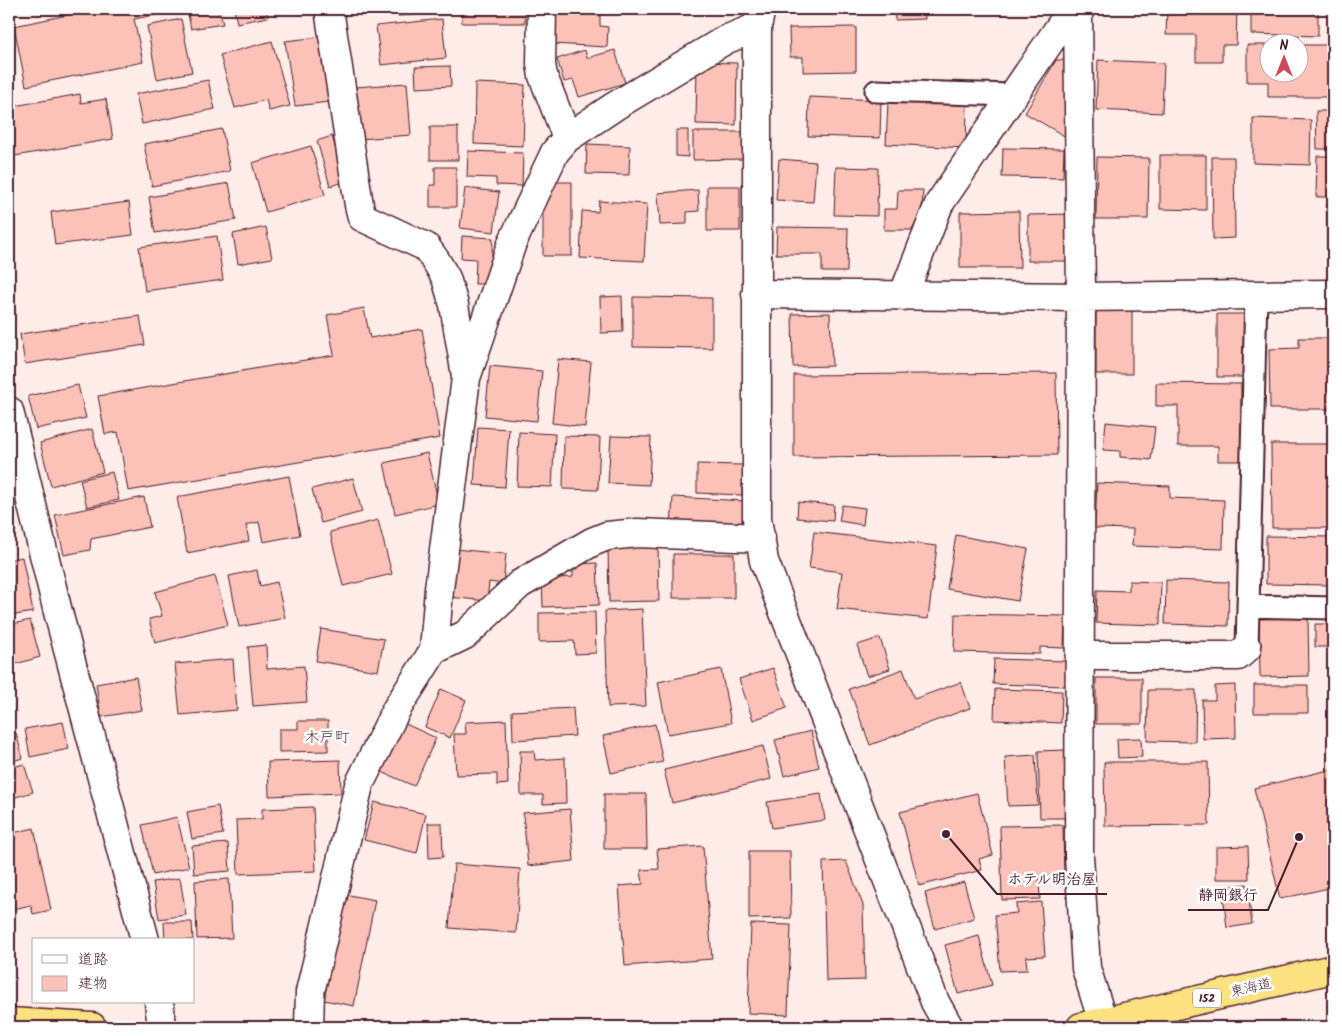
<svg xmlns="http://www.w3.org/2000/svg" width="1342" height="1036" font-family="Kalam,'Klee One',sans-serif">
<rect width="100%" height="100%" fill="#feece9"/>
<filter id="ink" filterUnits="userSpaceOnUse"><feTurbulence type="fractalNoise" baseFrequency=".02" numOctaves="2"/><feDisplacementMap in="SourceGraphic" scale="10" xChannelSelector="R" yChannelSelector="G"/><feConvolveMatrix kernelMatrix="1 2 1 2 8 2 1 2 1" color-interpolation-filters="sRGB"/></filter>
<g filter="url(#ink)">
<path fill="#fcc1b7" stroke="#4a1f2b" d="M97 9H176V11L134 19 143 62 26 86 14 26Z
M187 9H225L219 10 223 24 191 29Z
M234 9H266L268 17 237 23Z
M396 9H444L445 13 396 16Z
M462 9H525V23H462Z
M554 9H600V26L608 27 607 47 552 44Z
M894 9H925V19L895 20Z
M1167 9H1237L1236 45H1222V62H1196V35H1166Z
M1251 9H1318V36L1251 34Z
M181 19 192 72 157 79 147 26Z
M442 19 446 58 381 65 376 26Z
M856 27V71L803 72V57H790L789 28Z
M320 37 329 102 295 106 285 41Z
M272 41 290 106 269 111 266 100 235 108 220 55Z
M1247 45H1270V72H1300V45H1333V97H1268V82H1247Z
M585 50 587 58 615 50 625 83 579 97 573 80 564 82 557 59Z
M1056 60H1068L1066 137 1025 113Z
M1098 60 1164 63 1162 113 1096 110Z
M697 62 737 63 736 125 696 124Z
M450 66 451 86 416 88 415 67Z
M208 80 215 109 142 124 136 94Z
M407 83 411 135 360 139 356 87Z
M475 83 525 85 523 146 474 144Z
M80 94 81 103 106 99 113 139 9 157V107Z
M809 97 881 100 880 138 808 136Z
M888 102 967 105 966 148 886 144Z
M1316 111H1333V149H1317Z
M1253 118 1311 120 1310 165 1253 163Z
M430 127H458V160H430Z
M222 129 230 171 152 186 144 144Z
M676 130H688V157L676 156Z
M693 132H744V159L693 160Z
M332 136 345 182 330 186 317 141Z
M587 144 630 146 629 175 586 174Z
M311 146 325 195 266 212 252 163Z
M1003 148 1064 149 1063 178 1002 177Z
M468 151 523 153 522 186 496 185V178L467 177Z
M1160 155H1206V210L1160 209Z
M1317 156H1333V197H1316Z
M1097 157 1149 158 1148 219H1096Z
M1212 157H1234L1235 238 1213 239Z
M779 159 816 162 813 202 776 200Z
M435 167H456V207H430V185H435Z
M836 167 878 168 877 216 834 215Z
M543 182H572V256H543Z
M229 183 236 220 155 233 149 197Z
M707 186H740V231H707Z
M465 188 499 192 494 232 460 228Z
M698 190 699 211 687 212V224L660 225 658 193Z
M898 190H923L922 212 912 230H884V209H897Z
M599 201 647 204 644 261 580 258 582 211 598 212Z
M129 202 133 235 55 245 51 212Z
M1327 204H1333V250H1327Z
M1019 211 1020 268H960V212Z
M1073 214 1074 261H1028V215Z
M266 227 272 258 238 264 233 234Z
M777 227 848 228 847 272H822V254H776Z
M217 236 223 280 145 291 139 247Z
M462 236 493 238 490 284H475L476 259 461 258Z
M622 296 623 332 601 333 600 297Z
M633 297 712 298V348L633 347Z
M364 308 370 338 422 329 440 438 128 491 118 432 105 434 98 396 334 355 327 315Z
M1096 310H1132V374H1096Z
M830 313 832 366 793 367 792 314Z
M1217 314H1246L1245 377H1217Z
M140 316 145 345 25 364 20 334Z
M1299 338H1330L1331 409H1270L1269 349 1299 348Z
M558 359 591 362 585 427 552 423Z
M490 366 542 371 537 421 485 416Z
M1056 373 1057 455 794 457V375Z
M1156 383 1241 384V461H1218V446H1178V406H1156Z
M78 385 86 418 36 429 28 396Z
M1106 422 1155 427 1151 460 1120 457V451L1103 450Z
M478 427 509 429 505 487 474 485Z
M92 429 103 472 51 486 40 443Z
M519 432 555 434 552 487 517 486Z
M564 436 600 437 598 490 563 489Z
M611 436 651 437 649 485 608 483Z
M1271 444H1329V494H1333V528H1272Z
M427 453 439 504 395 514 384 463Z
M697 464 743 465 742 495 697 493Z
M112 472 119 500 87 507 80 480Z
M289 476 300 535 263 542 259 522 246 525 249 541 187 553 177 497Z
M353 478 362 512 321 523 312 489Z
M1097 483 1170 486V498L1224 500 1223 549 1132 546 1133 529 1095 528Z
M144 497 150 527 91 539 90 550 64 555 55 515Z
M673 497 745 501 743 530 671 526Z
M798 502 834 505 833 521 797 518Z
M842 505 865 508 863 525 839 521Z
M378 520 392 574 343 586 330 532Z
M814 532 937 546 928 619 837 609 842 572 809 568Z
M956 535 1028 549 1018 601 947 589Z
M1266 536 1333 537V585L1266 584Z
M658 544 659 601 609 602 608 546Z
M454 549 506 554 503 584 489 582 487 601 449 597Z
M673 554H734V598H673Z
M22 557 33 612 9 616V560Z
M597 563 599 605 543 607 542 579 573 577V564Z
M257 570 260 586 277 582 285 618 239 627 229 576Z
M215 576 228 625 155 643 149 619 162 616 155 592Z
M1166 580 1229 582 1228 626 1165 624Z
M1129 581 1161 582 1160 625 1096 623 1097 590 1129 591Z
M642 609 646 706 608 707 605 611Z
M595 612 596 653 575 654 574 641 539 642V613Z
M955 614 1065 616 1064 648 1040 647V654L954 652Z
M1308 618 1309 676 1260 677 1259 619Z
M30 620 40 657 9 666V625Z
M1315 624H1333V676H1331V647H1315Z
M321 629 384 639 378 671 316 661Z
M880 638 890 669 867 676 857 645Z
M266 645 267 669 304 666 307 702 253 706 248 647Z
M233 659 237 710 180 715 175 664Z
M994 659 1067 661 1066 686 993 684Z
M773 668 787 708 753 720 739 679Z
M721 669 731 723 668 734 658 682Z
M903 669 914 699 961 682 970 708 870 745 849 689Z
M136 677 142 710 101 717 96 684Z
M1096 678H1142V724H1096Z
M1235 685 1236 738 1203 739 1202 700H1215V686Z
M1254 685H1308V713H1254Z
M441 689 466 700 450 738 425 727Z
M995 689 1062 691 1061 723 994 720Z
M1148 690H1196L1195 742 1147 741Z
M573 708 575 736 513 740 512 711Z
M397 720 436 738 414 786 375 769Z
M506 720 508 784 497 785V774L456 775 454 734H466L465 722Z
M298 721H328V751L279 752V729H298Z
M63 722 69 749 30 757 25 729Z
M655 724 663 762 611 773 603 736Z
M811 731 819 767 784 776 775 740Z
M16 733 23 758 9 762V735Z
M1141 738 1142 757 1118 758 1117 739Z
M763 746 771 779 672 803 664 770Z
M1065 750 1067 818H1040L1038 751Z
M520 751H534L535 760 565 758 566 803 543 804V795H521Z
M1035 755 1038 805 1008 806 1005 757Z
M340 760 341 793 269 796 268 762Z
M1104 762H1208L1209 825 1105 826Z
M24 764 33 792 9 799V768Z
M1333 769V887L1280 899 1254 788Z
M977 793 993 855 979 859 982 870 919 886 900 812Z
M604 794H646L647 849H604Z
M821 794 825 820 772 828 767 802Z
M374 802 426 814 417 853 364 840Z
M218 806 223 834 192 839 187 812Z
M313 807 316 871 238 874 236 820 262 819V809Z
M570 809 574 861 528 866 523 813Z
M177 817 189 867 153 875 142 825Z
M428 823H442L443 857 429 858Z
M1063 825 1064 879H1039L1040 899 1002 900 1000 826Z
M34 828 51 910 33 914 31 905 9 910V834Z
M228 843 230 871 194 874 192 846Z
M703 846 712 959 625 966 619 886 643 884 641 870 659 869 657 849Z
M1248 846 1249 879H1216V847Z
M749 851H790L791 918 749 919Z
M846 861 863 905 865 980 826 981 823 862Z
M454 864 520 869 516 933 449 928Z
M180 878 186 915 159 919 153 882Z
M229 879 232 938 197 939 195 881Z
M964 882 974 918 935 929 925 893Z
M1247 884 1252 924 1227 928 1222 887Z
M344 894 375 900 354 1006 324 1000Z
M1041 902 1045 956 1026 957 1027 970 1000 971 995 915 1017 913 1016 904Z
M164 922H192L193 940H165Z
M751 924 791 925 788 1015 748 1013Z
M979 936 992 985 958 994 945 945Z"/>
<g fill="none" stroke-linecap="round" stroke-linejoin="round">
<g stroke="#4a1f2b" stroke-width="25">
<path id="lane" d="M876 91 1013 95
M1248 606 1333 608
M1247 648 1256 295"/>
</g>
<g stroke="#4a1f2b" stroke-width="31">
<path id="street" d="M329 9 359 205 362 217 426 247 436 261 446 278 454 305 466 376
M761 9 757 27V519L764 561 935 1002 949 1027
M1078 9 1081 297 1079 856 1086 968 1103 1022
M567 138 615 106 725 40 757 27
M756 294 1081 297 1333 294
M903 296 939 204 1072 9
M434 650 465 635 520 584 592 542 607 536 638 533 761 538
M1080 656H1238L1247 648
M309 1027 310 992 359 785 396 710 434 650 439 589 466 378 512 243 555 152 567 138 543 76 541 64 542 9"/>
</g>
<g stroke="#4a1f2b" stroke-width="31">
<path id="secondary" d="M9 411 58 612 145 940
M159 1002 162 1027"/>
</g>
<g stroke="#4a1f2b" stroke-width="31">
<path id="highway" d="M9 1022 92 1027
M1081 1027 1333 969"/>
</g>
<use href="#lane" stroke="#fff" stroke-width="21"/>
<use href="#street" stroke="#fff" stroke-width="28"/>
<use href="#secondary" stroke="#fff" stroke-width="28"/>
<use href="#highway" stroke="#fbe180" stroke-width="28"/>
</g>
</g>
<g text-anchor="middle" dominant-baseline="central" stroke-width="5" stroke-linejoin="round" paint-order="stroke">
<rect fill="#fff" stroke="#80626b" stroke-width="1" x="1193" y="988.5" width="28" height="19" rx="4"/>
<g font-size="12" font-weight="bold" fill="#4a1f2b">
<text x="1207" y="998">152</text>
</g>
<g font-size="14" fill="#4a1f2b" stroke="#fff">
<text transform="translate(1251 988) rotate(-13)">東海道</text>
</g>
<g font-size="15" fill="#4a1f2b" stroke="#fff">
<text x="327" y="738">木戸町</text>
</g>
</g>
<path fill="none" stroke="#4a1f2b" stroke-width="2" d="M946 834L997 894H1107M1299 837L1268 910H1188"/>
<g fill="#4a1f2b" stroke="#fff" stroke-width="2">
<circle cx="946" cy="834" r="5"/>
<circle cx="1299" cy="837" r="5"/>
</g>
<g font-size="15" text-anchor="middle" font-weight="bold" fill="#4a1f2b" stroke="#fff" stroke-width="5" stroke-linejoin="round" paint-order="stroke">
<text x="1052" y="884">ホテル明治屋</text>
<text x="1228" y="900">静岡銀行</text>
</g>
<rect width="1342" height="1036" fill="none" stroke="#fff" stroke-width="30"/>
<rect x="15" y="15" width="1312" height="1006" fill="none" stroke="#4a1f2b" stroke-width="2" filter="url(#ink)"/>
<rect x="32" y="938" width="162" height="65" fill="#ffffff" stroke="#b7a5aa"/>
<rect x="42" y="955" width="25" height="8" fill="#ffffff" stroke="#b7a5aa"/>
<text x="78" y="964" font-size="15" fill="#4a1f2b">道路</text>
<rect x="42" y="976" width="25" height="15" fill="#fcc1b7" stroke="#b7a5aa"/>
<text x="78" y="988" font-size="15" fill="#4a1f2b">建物</text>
<g transform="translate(1284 58)"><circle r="24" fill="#ffffff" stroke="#b7a5aa"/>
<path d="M0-4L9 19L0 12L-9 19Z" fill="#d1495b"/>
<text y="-8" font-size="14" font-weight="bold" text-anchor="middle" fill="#4a1f2b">N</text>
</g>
</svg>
